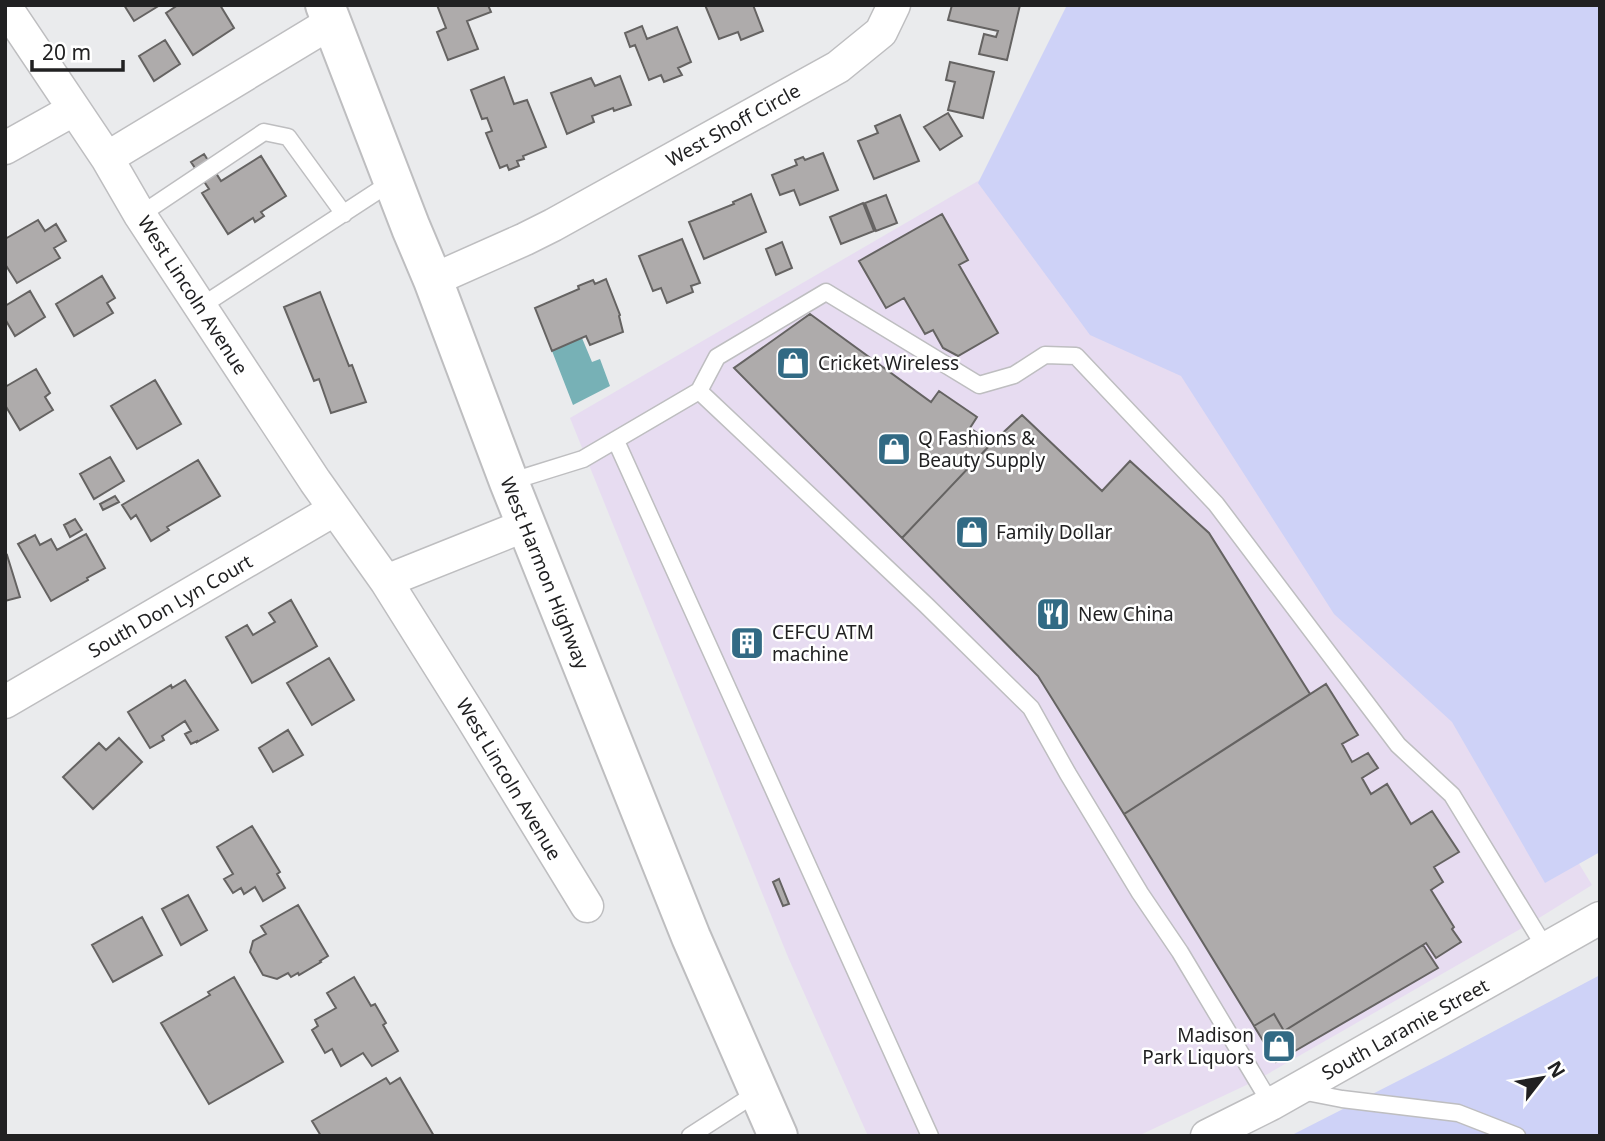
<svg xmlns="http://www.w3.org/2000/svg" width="1605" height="1141" font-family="'Noto Sans',sans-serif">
<rect width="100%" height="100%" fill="#eaebed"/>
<path fill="#e7dcf1" d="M1114 102 1592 885 1531 923 1257 1080 1138 1136H868L788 957 570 418Z"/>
<path fill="#ced2f7" d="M1067 5H1600V852L1545 883 1452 722 1334 614 1181 376 1090 335 978 183Z
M1600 975V1136H1290L1447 1056Z"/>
<path fill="#77b1b6" d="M582 338 592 362 600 359 610 386 573 405 552 351Z"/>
<path fill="#aeabab" stroke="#656362" stroke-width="2" d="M124 5H160L134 21Z
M178 5H220L234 28 193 55 166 13Z
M437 5H488L491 12 467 21 478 49 448 60 437 32 446 28Z
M705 5H753L763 31 741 40 738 32 719 39Z
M952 5H1020L1007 60 979 54 984 34 996 37 998 31 948 20Z
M642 26 647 39 677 27 691 62 678 68 682 75 664 82 661 75 649 80 635 45 630 47 625 33Z
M165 40 180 64 154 81 139 56Z
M950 62 994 72 983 118 948 110 955 82 946 80Z
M620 76 631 105 614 111 613 108 592 116 594 122 567 134 551 93 591 78 595 86Z
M504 77 514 104 527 100 546 147 523 156 524 159 517 161 519 166 509 170 507 165 500 168 486 133 492 131 487 118 482 119 471 90Z
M948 113 962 136 940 150 924 127Z
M900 115 919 161 874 179 858 141 878 133 875 126Z
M823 153 838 190 800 205 794 190 780 195 772 175 797 165 795 160 803 157 805 160Z
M204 154 221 181 261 156 286 196 261 212 264 216 255 222 253 218 228 234 202 193 209 189 191 162Z
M751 194 766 232 704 259 689 222 734 204 733 202Z
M886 195 897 223 876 231 865 203Z
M863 203 874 231 841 244 830 217Z
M942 214 968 260 959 265 998 333 958 356 943 348 933 330 925 334 904 298 886 308 859 261Z
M38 220 45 231 56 224 66 241 54 248 60 258 17 283 5 264V239Z
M682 239 700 283 691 286 693 292 667 303 661 288 653 291 639 256Z
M782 242 792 268 776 275 766 249Z
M102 276 115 298 107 303 113 313 74 336 56 304Z
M606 279 620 315 619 316 623 332 590 345 586 336 552 351 535 308 579 289 578 286 593 280 595 284Z
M30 291 45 317 15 336 5 319V306Z
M320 292 349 366 352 365 366 402 331 413 319 379 314 381 284 307Z
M810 314 931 402 939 391 977 417 970 428 992 443 902 538 734 368Z
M36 369 50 393 45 397 53 410 20 430 5 405V387Z
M155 380 181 424 137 449 111 406Z
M1022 415 1102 491 1130 461 1209 533 1310 694 1124 814 1038 676 902 538 992 443Z
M110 457 124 481 94 499 80 474Z
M198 460 220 496 167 527 169 530 151 541 136 515 131 519 122 505Z
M115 496 119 502 103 510 100 504Z
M75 519 82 530 70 537 64 525Z
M86 534 105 568 87 578 88 580 51 601 18 544 35 535 40 545 51 539 57 550Z
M7 555 20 597 5 601V556Z
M291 600 317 646 252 683 226 637 247 625 253 635 275 622 269 613Z
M754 630 762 646 740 656 733 640Z
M329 658 354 700 312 725 287 683Z
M185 680 218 730 197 742V741L191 744 185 734 191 731 185 721 162 736 164 740 150 748 128 712 171 685 172 688Z
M1326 684 1358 735 1342 744 1352 762 1368 753 1378 768 1362 778 1371 794 1387 784 1411 824 1432 811 1459 852 1434 867 1443 882 1431 890 1454 927 1452 929 1461 942 1436 958 1426 943 1284 1031 1274 1014 1254 1026 1124 814Z
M288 730 303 755 273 772 259 748Z
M119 738 142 762 93 809 63 777 99 743 106 750Z
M252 826 280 872 277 874 285 888 263 901 255 887 244 894 241 888 233 893 224 879 233 874 217 847Z
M779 879 789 904 783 906 773 882Z
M188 895 207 930 181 945 162 909Z
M298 905 328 956 320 961 321 962 299 975 298 973 291 977 288 973 277 979 263 975 250 952 253 941 266 934 261 926Z
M142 917 162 955 113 982 92 945Z
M1423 945 1438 968 1276 1062 1254 1026 1274 1014 1284 1031Z
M234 977 283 1062 209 1104 161 1023 210 995 208 992Z
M354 977 371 1006 375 1004 386 1023 383 1025 398 1051 372 1066 363 1053 341 1066 332 1049 325 1053 312 1030 318 1026 315 1020 336 1008 327 993Z
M386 1078 390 1084 400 1078 434 1136H321L312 1121Z"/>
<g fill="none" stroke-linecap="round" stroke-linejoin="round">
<g stroke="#bebec0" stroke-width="19">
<path id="service" d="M140 215 264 132 288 137 344 214
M200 307 393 181
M699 391 717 357 826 292 979 385 1014 375 1045 355 1076 356 1216 504 1398 745 1452 795 1546 949
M616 441 930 1136
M509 482 583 459 699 391 926 605 1031 708 1068 774 1140 893 1180 952 1271 1104
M1301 1091 1342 1099 1458 1113 1517 1136
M690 1136 758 1092"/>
</g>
<g stroke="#bebec0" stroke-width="35">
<path id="minor" d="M5 6 107 158 140 215 315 481 386 581 526 525
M5 148 73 110
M107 158 332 22
M433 280 525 239 553 225 838 67 881 32 894 5
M386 581 472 718 587 906
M5 702 334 510
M1207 1136 1271 1104 1600 918"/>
</g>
<g stroke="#bebec0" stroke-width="42">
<path id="secondary" d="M325 5 411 228 433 280 509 482 691 937 778 1136"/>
</g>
<use href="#service" stroke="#fff" stroke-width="16"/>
<use href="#minor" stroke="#fff" stroke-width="32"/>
<use href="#secondary" stroke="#fff" stroke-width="38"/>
</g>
<defs>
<g id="shop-square" transform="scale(1.75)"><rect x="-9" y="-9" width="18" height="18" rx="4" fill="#326a84" stroke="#fff"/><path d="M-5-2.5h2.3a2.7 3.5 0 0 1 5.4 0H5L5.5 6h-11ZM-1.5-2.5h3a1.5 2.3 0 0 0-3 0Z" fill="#fff"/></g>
<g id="restaurant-square" transform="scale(1.75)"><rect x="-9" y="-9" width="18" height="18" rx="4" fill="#326a84" stroke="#fff"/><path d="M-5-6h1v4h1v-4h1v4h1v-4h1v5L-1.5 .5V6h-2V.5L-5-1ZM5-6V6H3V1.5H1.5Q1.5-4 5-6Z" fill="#fff"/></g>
<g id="building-square" transform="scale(1.75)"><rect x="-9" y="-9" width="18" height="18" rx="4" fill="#326a84" stroke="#fff"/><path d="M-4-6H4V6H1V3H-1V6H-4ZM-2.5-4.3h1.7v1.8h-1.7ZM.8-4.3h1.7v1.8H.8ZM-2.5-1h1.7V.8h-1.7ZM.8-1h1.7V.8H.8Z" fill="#fff"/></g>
</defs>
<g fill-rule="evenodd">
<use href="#shop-square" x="793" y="363"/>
<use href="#shop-square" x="894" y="449"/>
<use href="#shop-square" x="972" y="532"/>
<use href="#restaurant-square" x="1053" y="614"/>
<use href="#building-square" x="747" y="643"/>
<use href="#shop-square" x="1279" y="1046"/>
</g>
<g text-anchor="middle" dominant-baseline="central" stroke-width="5" stroke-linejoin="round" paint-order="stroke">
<g font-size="19" fill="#212122" stroke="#fff">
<text transform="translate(733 125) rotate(-29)">West Shoff Circle</text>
<text transform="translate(193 295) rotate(57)">West Lincoln Avenue</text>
<text transform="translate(545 573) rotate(68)">West Harmon Highway</text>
<text transform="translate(170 606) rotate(-30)">South Don Lyn Court</text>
<text transform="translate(509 779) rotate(59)">West Lincoln Avenue</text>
<text transform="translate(1405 1029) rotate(-29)">South Laramie Street</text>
</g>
<g font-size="19" fill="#212122" stroke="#fff" text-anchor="start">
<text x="818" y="363">Cricket Wireless</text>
<text x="918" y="438">Q Fashions &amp;<tspan x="918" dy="22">Beauty Supply</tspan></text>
<text x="996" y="532">Family Dollar</text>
<text x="1078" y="614">New China</text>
<text x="772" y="632">CEFCU ATM<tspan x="772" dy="22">machine</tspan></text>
<text x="1254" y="1035" text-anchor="end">Madison<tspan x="1254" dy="22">Park Liquors</tspan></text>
</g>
</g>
<rect width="1605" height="1141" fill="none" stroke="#212122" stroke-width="14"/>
<g transform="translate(1542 1078) rotate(59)" stroke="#ffffff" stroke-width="5" paint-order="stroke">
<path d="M0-5L12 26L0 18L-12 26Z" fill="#212122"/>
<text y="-10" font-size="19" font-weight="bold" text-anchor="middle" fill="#212122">N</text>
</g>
<path d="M32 60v10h91v-10" fill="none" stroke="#212122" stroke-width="3.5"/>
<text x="42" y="60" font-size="21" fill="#212122" stroke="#ffffff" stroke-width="5" paint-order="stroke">20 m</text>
</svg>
